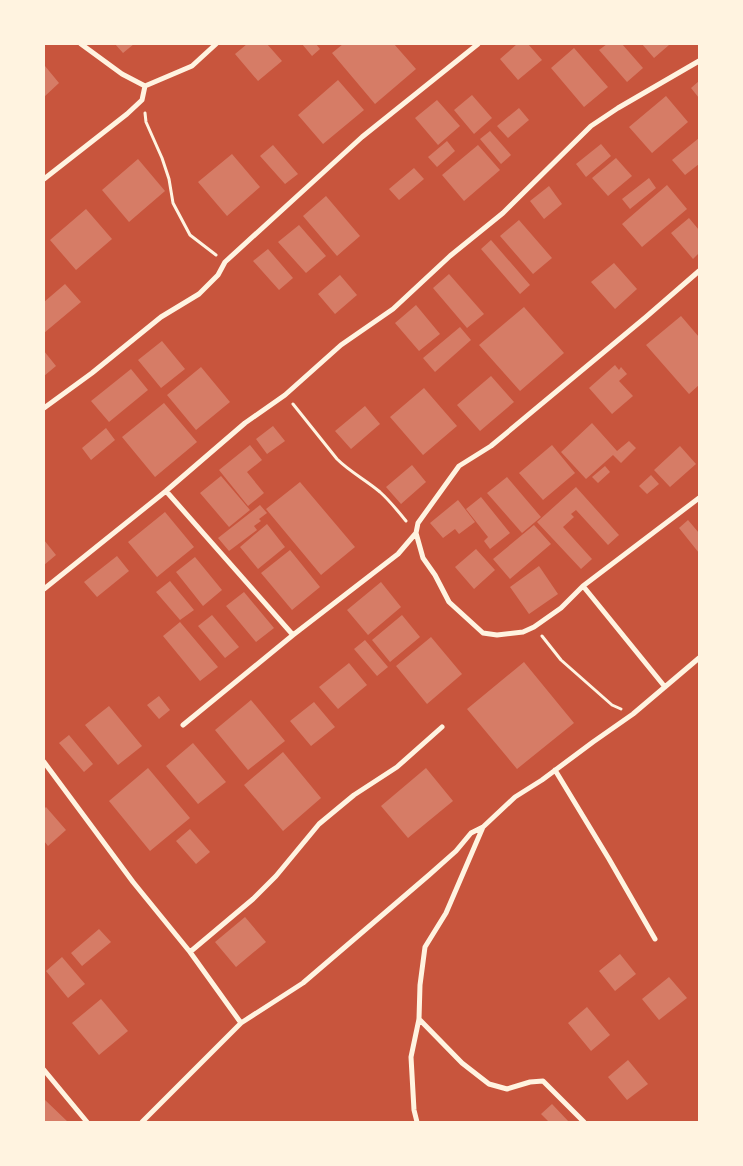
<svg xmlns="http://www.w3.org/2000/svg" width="743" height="1166" font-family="'Golos Text',sans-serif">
<rect width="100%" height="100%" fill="#c8553d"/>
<path fill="#d67c66" d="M115 44H134L123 53Z
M247 44H267L282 61 258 81 235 54Z
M302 44H316L320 49 312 56Z
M343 44H394L416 69 375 104 332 53Z
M517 44H528L542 60 518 80 500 59Z
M607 44H622L643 68 627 82 599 50Z
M642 44H667L669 45 654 58Z
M574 48 608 87 584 107 551 68Z
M45 66 59 83 44 97V68Z
M338 80 364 110 323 144 298 115Z
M699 81V98L691 88Z
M472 95 492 118 474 134 454 110Z
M666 96 688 122 652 153 629 127Z
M437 100 460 126 438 145 415 118Z
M519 108 529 120 508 138 497 126Z
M490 131 511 155 501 164 480 139Z
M699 138V164L685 175 672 160Z
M447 141 455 151 437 167 428 157Z
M601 144 611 156 586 177 576 164Z
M273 145 298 174 285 184 260 156Z
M478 145 500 170 464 201 442 175Z
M232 154 260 187 227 216 198 182Z
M616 158 632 176 608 196 592 178Z
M138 159 165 191 129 222 102 190Z
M414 168 424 179 399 200 389 189Z
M649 178 656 188 630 209 622 199Z
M667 185 687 209 642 247 622 224Z
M549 186 562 204 544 219 530 201Z
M326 196 360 236 337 256 303 216Z
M86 209 112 239 76 270 50 240Z
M689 218 699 230V253L693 259 671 233Z
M519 220 552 258 533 274 500 236Z
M299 225 326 256 306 273 278 242Z
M491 240 530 285 520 294 481 249Z
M268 249 293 278 279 290 253 261Z
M614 263 637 289 615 309 591 282Z
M449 274 484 314 467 328 433 288Z
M340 275 357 295 335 314 318 294Z
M65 284 81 302 44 333V302Z
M416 305 440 334 419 351 395 323Z
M524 307 564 353 520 391 479 345Z
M681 316 699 337V385L689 394 646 345Z
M460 327 471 340 435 372 423 358Z
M162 341 185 369 161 388 138 360Z
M44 351 56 366 44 376Z
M615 365 619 370 621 367 627 374 619 381 633 396 612 414 589 388Z
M201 367 230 402 196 430 167 395Z
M131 369 148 390 109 422 91 401Z
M491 376 514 402 480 431 457 405Z
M424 388 457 426 423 455 390 417Z
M164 403 197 442 155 477 122 437Z
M365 406 380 424 351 449 335 431Z
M592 423 617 451 629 441 636 448 621 463 613 455 586 479 561 452Z
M273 426 285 441 267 454 256 439Z
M106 428 115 440 91 460 82 448Z
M250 445 262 460 247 472 264 493 248 506 219 470Z
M552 445 575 473 543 500 519 473Z
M680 446 696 464 670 487 654 470Z
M412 465 426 482 401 504 386 487Z
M605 466 610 472 598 483 592 477Z
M651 475 659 484 647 494 639 486Z
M221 476 250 510 229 527 200 493Z
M507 477 541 517 522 533 487 493Z
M300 482 355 547 321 575 266 509Z
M576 487 619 535 608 545 576 510 571 514 574 517 563 527 592 559 581 569 537 522Z
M481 497 510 533 490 549 484 541 488 537 466 509Z
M458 500 475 522 459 534 455 529 443 538 430 523Z
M260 505 267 513 259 519 261 521 254 526 257 530 229 551 218 538Z
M165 512 194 547 157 577 128 542Z
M688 520 699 533V553L679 528Z
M267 524 285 547 258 569 240 547Z
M534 525 551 544 510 579 493 559Z
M44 540 56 555 44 565Z
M476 549 495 570 474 589 455 567Z
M290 550 320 587 292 610 261 573Z
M117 556 129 571 97 597 84 582Z
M195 557 222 590 203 606 176 572Z
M539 566 558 594 529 614 510 587Z
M170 581 194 610 180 620 156 592Z
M381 582 401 607 368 635 347 610Z
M244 592 274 628 256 642 226 606Z
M212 615 239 647 225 658 198 626Z
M402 615 420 637 390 662 372 640Z
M180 622 218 667 200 681 163 636Z
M431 637 462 674 427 704 396 666Z
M365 640 388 667 377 676 354 649Z
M524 662 574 723 517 769 467 709Z
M349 663 367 685 338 709 319 687Z
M159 696 170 710 159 719 147 705Z
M251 700 285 741 248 770 215 730Z
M314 702 335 727 311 746 290 721Z
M109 706 142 746 118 765 85 725Z
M69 735 93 764 84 772 59 743Z
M193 743 226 782 198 804 166 766Z
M283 752 321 798 283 831 244 785Z
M148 768 190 818 150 851 109 801Z
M426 768 453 801 408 838 381 806Z
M46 807 66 830 48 846 44 841V809Z
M190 829 210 852 196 864 176 841Z
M245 917 266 942 236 967 215 942Z
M99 929 111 942 82 966 71 953Z
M620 954 636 974 615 991 599 971Z
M62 957 85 984 68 998 46 971Z
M669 977 687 998 659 1020 642 999Z
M101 999 128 1031 99 1055 72 1023Z
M587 1007 610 1035 591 1051 568 1023Z
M628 1060 648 1084 627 1100 608 1077Z
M44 1099 68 1122H44Z
M552 1104 569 1122H549L541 1114Z"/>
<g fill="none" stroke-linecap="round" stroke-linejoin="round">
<path stroke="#fff3e0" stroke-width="3" d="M145 113 146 122 162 158 169 179 173 203 190 235 216 255
M293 404 337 459C350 472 366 480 380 492 390 501 398 511 406 521
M542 636 561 660 612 705 621 709"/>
<path stroke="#fff3e0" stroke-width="5" d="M81 44 122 74 145 86
M44 179 127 114 142 100 145 86 192 66 216 44
M44 408 92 373 161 317 199 294 218 275 225 262 362 137 478 44
M166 491 293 635
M416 533 423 558 435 575 449 602 483 633 497 635 523 632 534 627 561 608 583 586 699 498
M583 586 665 687
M44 589 166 491 245 423 285 395 341 345 393 309 450 256 503 213 591 126 618 108 699 61
M183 725 293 635 398 554 416 533 418 523 459 466 491 446 646 317 699 271
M44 762 133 882 190 952 241 1023
M555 770 609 859 655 939
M190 952 253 899 276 876 319 824 354 795 397 767 442 727
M419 1019 462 1063 489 1084 507 1089 530 1082 543 1081 584 1122
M44 1070 87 1122
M142 1122 241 1023 303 983 429 875 456 851 471 833 483 827
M417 1122 414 1110 411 1057 419 1019 420 985 425 947 446 913 483 827 515 797 542 780 593 742 633 714 699 658"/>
</g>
<rect width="743" height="1166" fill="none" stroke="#fff3e0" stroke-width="90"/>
</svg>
